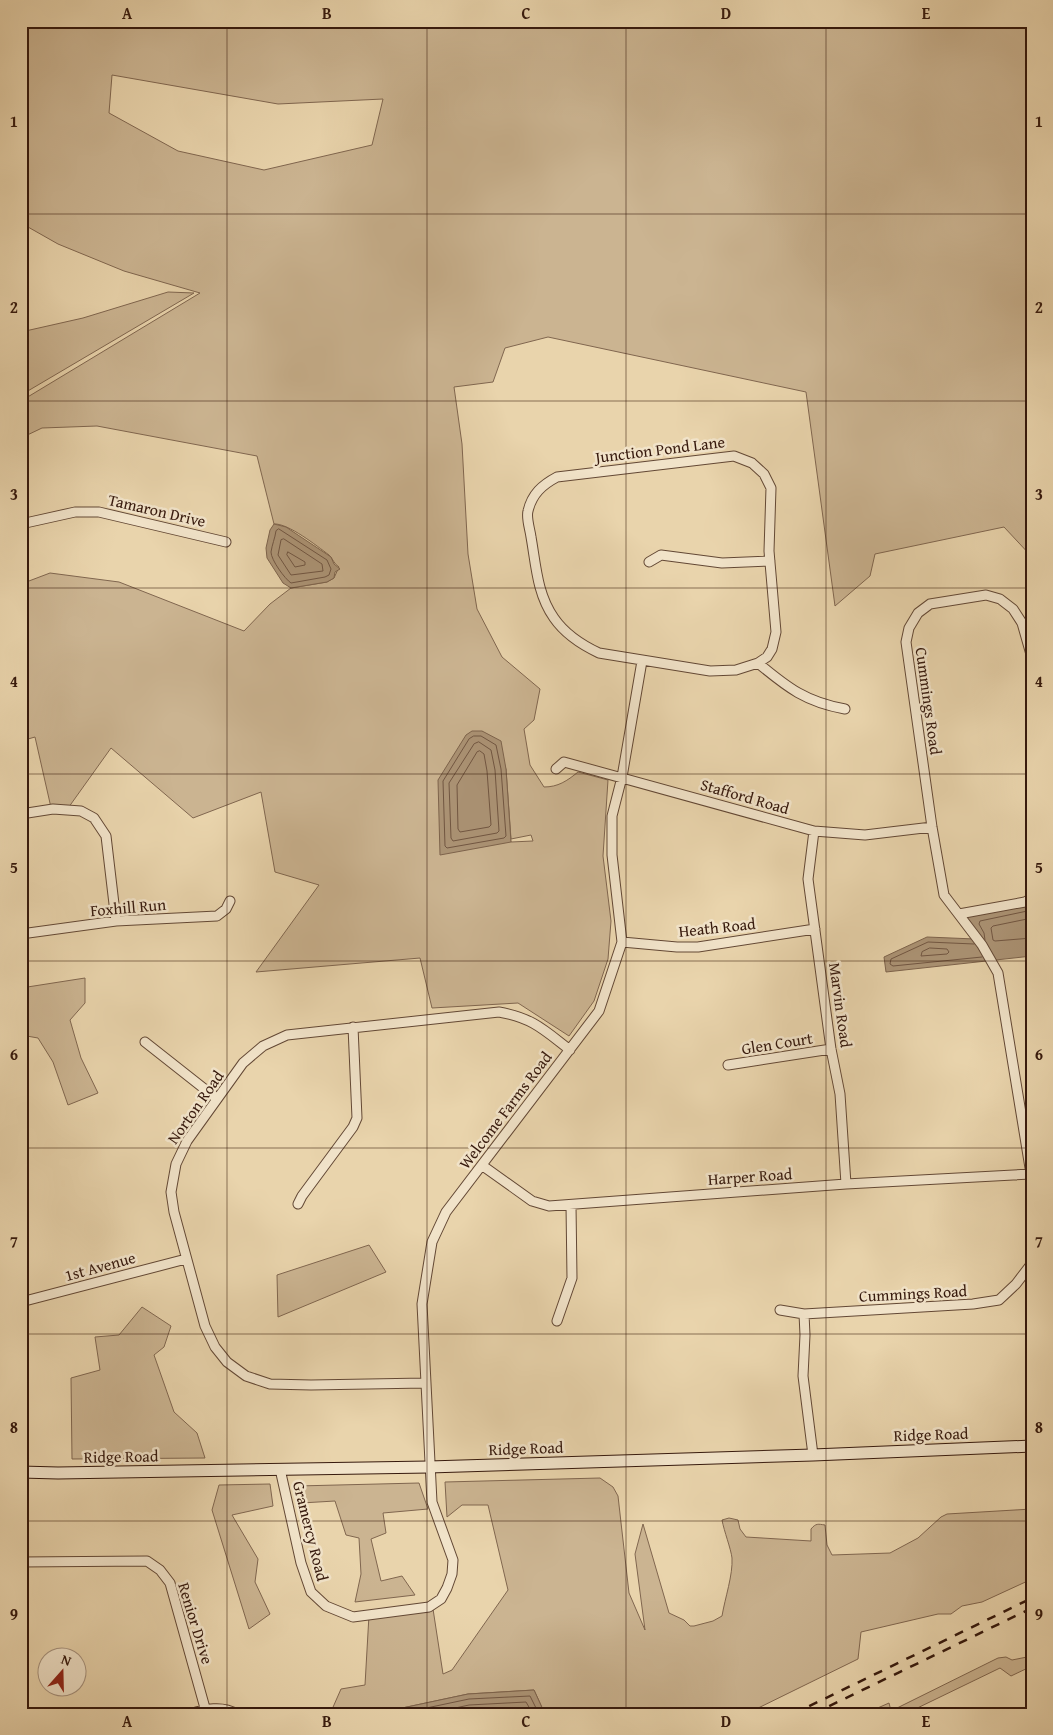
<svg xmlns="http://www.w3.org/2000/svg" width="1053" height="1735" font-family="'Gentium Book Plus',serif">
<rect width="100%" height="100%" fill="#e9d4ac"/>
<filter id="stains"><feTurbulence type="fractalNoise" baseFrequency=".004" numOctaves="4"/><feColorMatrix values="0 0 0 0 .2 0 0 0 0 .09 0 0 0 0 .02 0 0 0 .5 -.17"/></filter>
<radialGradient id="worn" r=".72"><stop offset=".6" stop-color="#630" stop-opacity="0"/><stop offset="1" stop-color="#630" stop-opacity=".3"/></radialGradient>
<path fill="#cbb491" stroke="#80664f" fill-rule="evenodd" d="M21 21H1032V557L1004 527 875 554 870 576 835 606 806 392 548 337 505 348 493 382 454 387 462 444 468 554 477 609 502 657 540 689 534 720 524 729 530 765 544 787C558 787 567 781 578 772L608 780 603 856 611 921 608 959 594 1001 569 1036 518 1003 432 1008 420 958 256 972 319 885 275 872 261 792 193 818 111 748 66 811 52 812 35 737 21 741V584L50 573 119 582 244 631 270 604 291 588 327 582 334 578 339 567C334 564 333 559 329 555 317 546 288 523 274 524L257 456 97 426 42 428 21 438V401L200 293 124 271 58 244 28 227 21 226ZM112 75 278 104 383 99 372 145 264 170 178 151 109 113ZM482 731 506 769 511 839 531 835 533 841 511 842Z
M168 292 194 293 21 395V332L83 318Z
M85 978V1003L70 1020 81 1058 98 1093 68 1105 53 1062 38 1038 21 1035V988Z
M369 1245 386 1272 278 1317 277 1275Z
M142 1307 171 1326 164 1347 154 1355 174 1412 197 1433 205 1458 72 1459 71 1378 100 1370 95 1337 119 1335Z
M600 1478 613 1487 618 1496 629 1593 645 1630 635 1554 643 1524 669 1613 684 1620 690 1626H694L713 1621 722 1616C725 1598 733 1575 732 1558 731 1549 724 1531 722 1520L729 1518 738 1520 740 1529 746 1537 811 1541V1529C816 1523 818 1524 825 1525L827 1545 832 1555 890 1553 918 1538 941 1517 947 1514 1032 1509V1579L982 1602 962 1606 951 1614H938L861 1632 858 1659 746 1714H545L534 1690 468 1694 374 1714H330L341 1689 365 1685 369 1615 433 1609 443 1674 452 1670 508 1590 488 1505H462L447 1517 445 1482Z
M419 1483 428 1509 383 1513 386 1533 371 1539 381 1581 402 1576 415 1595 355 1602 361 1574 359 1538 346 1535 335 1501 301 1503 297 1486Z
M270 1484 273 1506 232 1515 258 1559 255 1582 270 1614 249 1629 212 1510 219 1485Z
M1032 1656V1666L1011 1676 1000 1668 905 1714H864L889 1703 891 1711 998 1658 1006 1657 1012 1660Z"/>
<path fill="#ac9476" stroke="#7d634c" d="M274 524 286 527 331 557 334 564 340 569 335 572 334 578 327 582 291 588 283 583 267 558 266 548 270 530Z
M472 731H482L501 741 506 769 511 842 440 855 438 780 466 735Z
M1032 899V956L886 972 884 957 927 937 975 939 957 914Z
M534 1690 545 1714H374L468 1694Z"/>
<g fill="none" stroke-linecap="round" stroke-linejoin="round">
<path stroke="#715642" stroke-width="1" d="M279 529 327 560 331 569 329 575 325 577 291 583C285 579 271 560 271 552 272 545 275 538 276 531Z
M284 539 322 564 323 571 291 575 278 555 281 540Z
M288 552 305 562V565L295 567 287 555Z
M474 736H481L496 745 501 769 506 836 504 838 447 848 445 846 443 781 469 739Z
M479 742 491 750 495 770 499 831 497 833 453 841 451 838 449 783 474 744Z
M480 751 484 754 487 771 491 825 489 827 460 832 458 829 457 785 477 752Z
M1032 918 993 926 991 928 993 940 995 941 1032 938
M985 940 984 933 979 924 980 921 1032 910
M974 944 928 942 891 959 890 964 893 966 982 957
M930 948 947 949 949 952 947 954 921 956 922 952Z
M398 1714 469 1699 530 1696 539 1714
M428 1714 469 1705 526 1702 533 1714
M464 1714 521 1710 524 1714"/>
<g stroke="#634835" stroke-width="11">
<path id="street" d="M734 456 752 463 764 474 771 488 769 551 776 632 772 649 767 657 758 663 736 670 710 671 599 653C582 645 565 634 554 618 537 594 536 565 531 537 530 529 526 518 528 511 532 494 542 485 557 477Z
M21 524 75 512H99L226 542
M649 562 661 555 722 563 770 561
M1032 658 1022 623 1013 609 1000 599 986 595 930 604 918 613 909 628 906 642 932 827 944 895 982 945 998 973 1032 1180
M758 663C788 688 806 702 845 709
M556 769 564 762 814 831 865 835 932 827
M21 814 53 809 81 811 94 818 106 836 116 921
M814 831 808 879 831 1049 840 1094 846 1184
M959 914 1025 902 1032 898
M21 934 116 921 217 916 226 909 230 901
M622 942 677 947H698L815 929
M145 1042 216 1098
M728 1065 831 1049
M483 1166 532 1201 549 1206 846 1184 1031 1174
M298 1204 302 1196 353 1127 357 1118 353 1027
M21 1285 25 1301
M21 1302 186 1259
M780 1310 804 1314 973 1304 999 1300 1016 1284 1032 1263
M804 1314 805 1335 803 1376 813 1455
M557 1321 572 1278 571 1205
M425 1383 311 1385 270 1384 246 1376 227 1362 215 1347 205 1326 174 1212 171 1192 176 1164 187 1141 243 1063 263 1046 287 1035 499 1012C533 1018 544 1030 570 1050
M280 1469 301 1563 311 1592 326 1606 353 1617 429 1607 441 1599 447 1588 452 1574 453 1560 432 1502 422 1304 432 1242 446 1212 599 1011 622 942 612 855V816L622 777 642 661
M21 1562 147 1561 160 1570 170 1583 205 1708
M190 1714C205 1709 222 1705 237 1714"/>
</g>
<g stroke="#36190d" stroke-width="13">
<path id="secondary" d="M21 1472 58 1473 429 1467 813 1455 1032 1446"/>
</g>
<use href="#street" stroke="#f1e3c9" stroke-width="9"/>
<use href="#secondary" stroke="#f1e3c9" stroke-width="11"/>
<path stroke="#36190d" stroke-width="2.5" stroke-dasharray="9 9" stroke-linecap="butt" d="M793 1714 1032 1598
M813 1714 1032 1608"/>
</g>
<path fill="none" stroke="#36190d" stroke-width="1" stroke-opacity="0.55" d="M227 21V1714M427 21V1714M626 21V1714M826 21V1714M21 214H1032M21 401H1032M21 588H1032M21 774H1032M21 961H1032M21 1148H1032M21 1334H1032M21 1521H1032"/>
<g text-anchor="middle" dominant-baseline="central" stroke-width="5" stroke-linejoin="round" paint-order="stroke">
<g font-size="16" fill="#36190d" stroke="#f1e3c9">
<text transform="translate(660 449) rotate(-7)">Junction Pond Lane</text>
<text transform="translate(157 510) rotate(13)">Tamaron Drive</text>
<text transform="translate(929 701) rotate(82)">Cummings Road</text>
<text transform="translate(745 796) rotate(16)">Stafford Road</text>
<text transform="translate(128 907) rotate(-5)">Foxhill Run</text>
<text transform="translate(717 927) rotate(-6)">Heath Road</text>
<text transform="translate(841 1005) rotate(82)">Marvin Road</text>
<text transform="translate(777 1043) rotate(-9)">Glen Court</text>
<text transform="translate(195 1107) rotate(-55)">Norton Road</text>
<text transform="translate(505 1110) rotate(-53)">Welcome Farms Road</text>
<text transform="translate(750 1176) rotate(-4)">Harper Road</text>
<text transform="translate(100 1266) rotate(-15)">1st Avenue</text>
<text transform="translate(913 1293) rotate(-3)">Cummings Road</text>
<text transform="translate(931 1434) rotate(-2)">Ridge Road</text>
<text transform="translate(526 1448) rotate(-2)">Ridge Road</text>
<text transform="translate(121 1456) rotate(-1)">Ridge Road</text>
<text transform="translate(311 1531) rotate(76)">Gramercy Road</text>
<text transform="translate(196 1623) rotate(73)">Renior Drive</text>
</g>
</g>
<rect width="1053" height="1735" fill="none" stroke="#e9d4ac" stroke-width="55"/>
<g transform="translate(62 1672) rotate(20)"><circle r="24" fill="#f1e3c9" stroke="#a6927e"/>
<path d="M0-4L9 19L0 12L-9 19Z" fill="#8f2418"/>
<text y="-8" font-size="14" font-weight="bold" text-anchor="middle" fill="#36190d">N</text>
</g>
<rect x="28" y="28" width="998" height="1680" fill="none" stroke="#36190d" stroke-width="2"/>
<g font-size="16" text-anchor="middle" font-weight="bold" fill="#36190d">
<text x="127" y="19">A</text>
<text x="327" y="19">B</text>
<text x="526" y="19">C</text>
<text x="726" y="19">D</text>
<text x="926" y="19">E</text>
<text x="14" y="127">1</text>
<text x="1039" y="127">1</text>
<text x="14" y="313">2</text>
<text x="1039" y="313">2</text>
<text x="14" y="500">3</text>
<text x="1039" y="500">3</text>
<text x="14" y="687">4</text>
<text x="1039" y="687">4</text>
<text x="14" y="873">5</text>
<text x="1039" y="873">5</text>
<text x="14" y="1060">6</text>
<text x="1039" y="1060">6</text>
<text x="14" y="1247">7</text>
<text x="1039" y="1247">7</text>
<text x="14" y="1433">8</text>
<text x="1039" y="1433">8</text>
<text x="14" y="1620">9</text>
<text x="1039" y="1620">9</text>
<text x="127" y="1727">A</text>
<text x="327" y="1727">B</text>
<text x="526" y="1727">C</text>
<text x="726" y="1727">D</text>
<text x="926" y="1727">E</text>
</g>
<rect width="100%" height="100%" filter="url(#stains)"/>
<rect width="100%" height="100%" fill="url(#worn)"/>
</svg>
